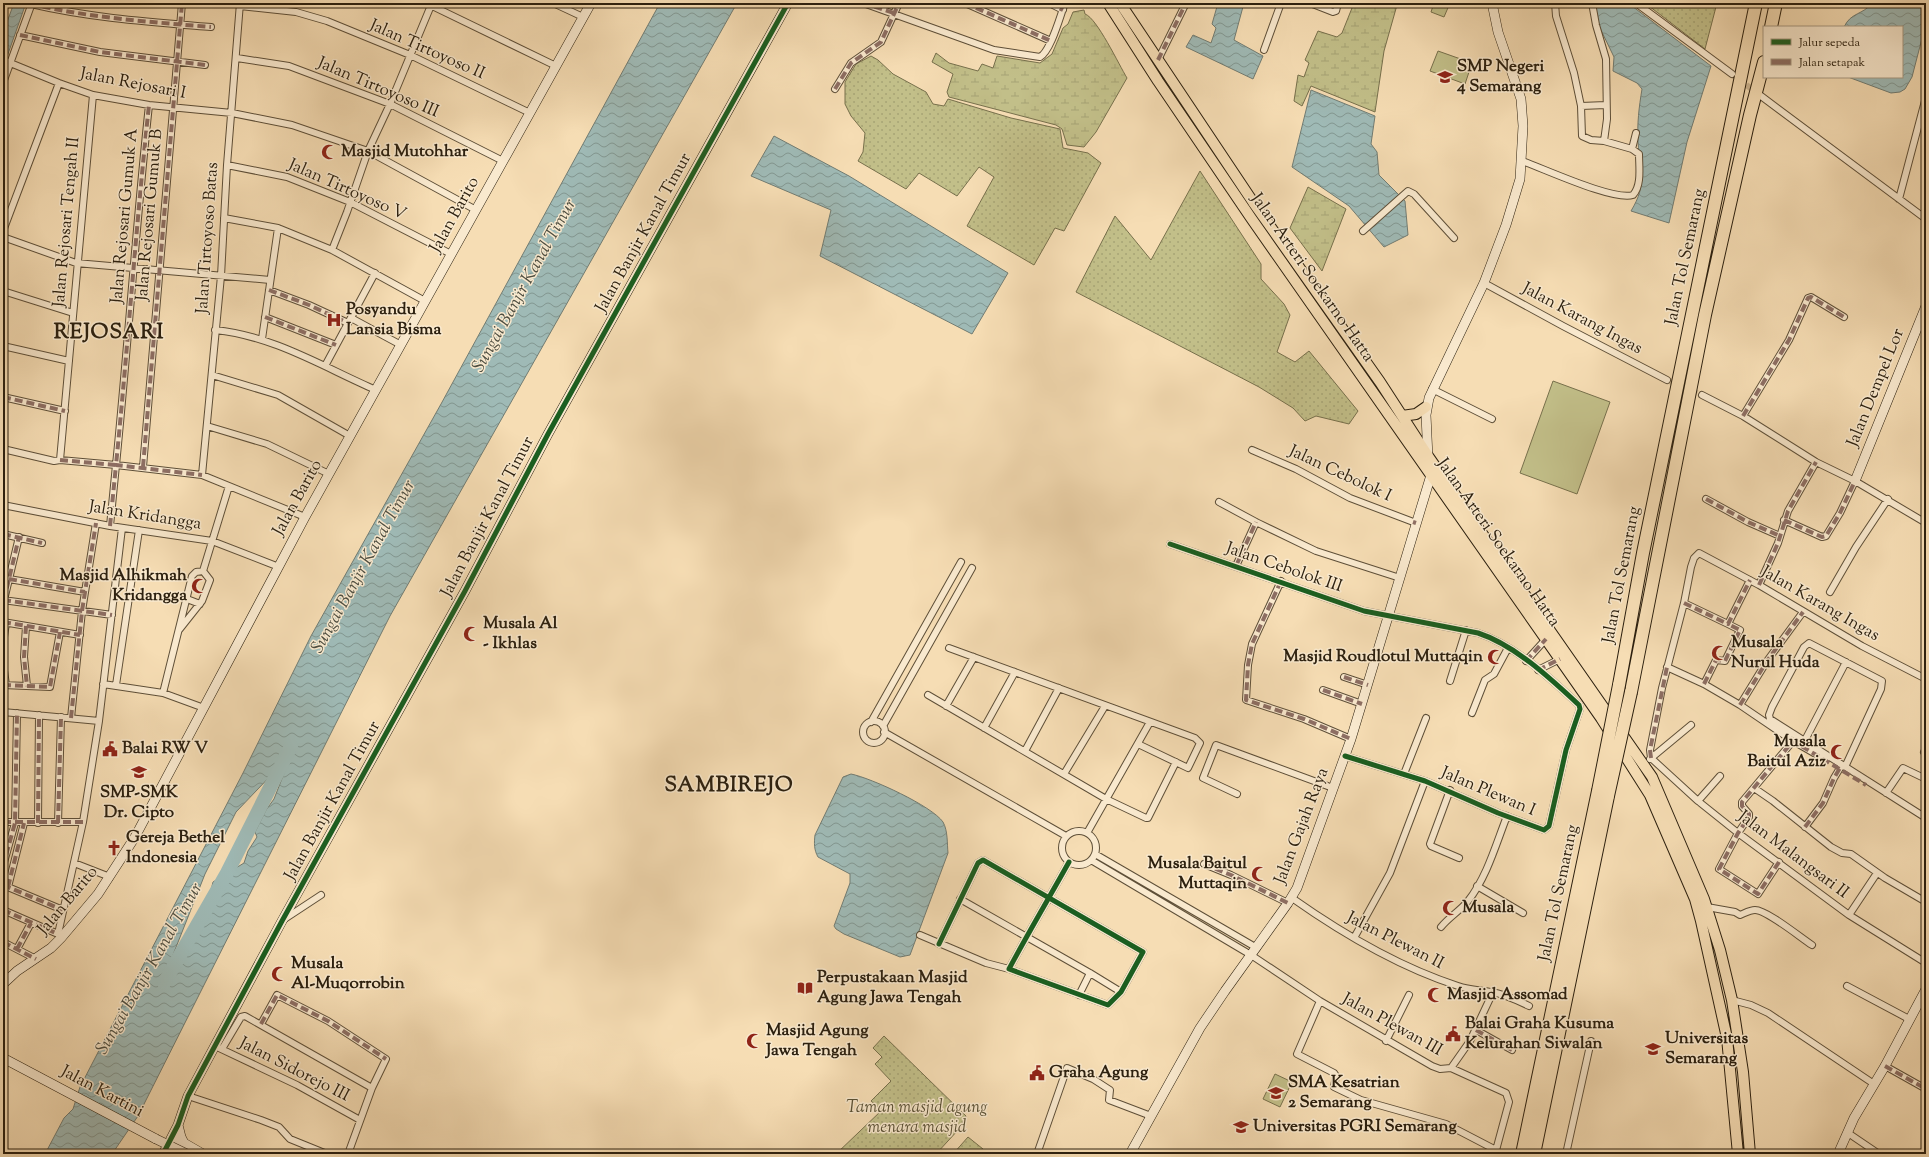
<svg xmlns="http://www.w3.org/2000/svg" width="1929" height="1157" font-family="'Sorts Mill Goudy',serif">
<defs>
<pattern id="grass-dots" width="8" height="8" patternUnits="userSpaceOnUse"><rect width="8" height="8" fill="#c2bf89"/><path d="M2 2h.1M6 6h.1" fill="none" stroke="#a7a475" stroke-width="1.8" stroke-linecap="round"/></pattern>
<pattern id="wetland-marsh" width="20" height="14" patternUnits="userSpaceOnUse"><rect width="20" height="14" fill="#c2bf89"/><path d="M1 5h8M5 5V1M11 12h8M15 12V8" fill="none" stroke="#a7a475"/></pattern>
<pattern id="water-waves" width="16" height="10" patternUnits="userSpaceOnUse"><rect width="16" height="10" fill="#9fbab6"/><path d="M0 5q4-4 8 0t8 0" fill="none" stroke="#829792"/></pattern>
</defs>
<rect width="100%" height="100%" fill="#f6ddb4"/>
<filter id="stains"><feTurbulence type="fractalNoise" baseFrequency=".005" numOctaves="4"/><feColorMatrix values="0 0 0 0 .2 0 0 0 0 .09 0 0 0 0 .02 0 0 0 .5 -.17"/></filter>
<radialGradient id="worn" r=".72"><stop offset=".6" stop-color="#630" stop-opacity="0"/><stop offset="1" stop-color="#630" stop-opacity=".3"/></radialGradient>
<path fill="url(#grass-dots)" stroke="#77704c" d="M1645 3H1717L1705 49Z
M871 56 878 60 893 74 926 92 933 104 944 106 948 99 1011 118 1060 129 1063 148 1088 153 1101 163 1064 231 1055 228 1034 265 967 226 994 177 979 167 957 196 919 173 906 189 858 161 863 152 865 133 851 116 845 104V82L856 64Z
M1200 171 1261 264V279L1284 304 1290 315 1277 352 1295 362 1309 351 1358 411 1349 424 1316 416 1305 421 1293 408 1259 387 1076 292 1115 216 1151 260Z
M884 1036 966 1116 959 1129 936 1154H836L882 1110 871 1101 891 1081 875 1064 882 1057 873 1048Z
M968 1137 983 1149 982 1154H953Z"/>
<path fill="url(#wetland-marsh)" stroke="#77704c" d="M1354 3H1402V5H1397L1384 51 1375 112 1311 86 1302 106 1294 101 1298 75 1304 77 1309 63 1305 60 1318 31 1337 37 1342 33Z
M1084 10 1085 14C1097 18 1119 65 1127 78L1096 132 1084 147 1067 145 1062 129 1056 125 949 97 947 92 953 74 932 62 936 53 949 63 978 71 982 64 993 68 997 56 1040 63 1052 54 1063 28 1068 24 1073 12Z
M1308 187 1346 209 1322 271 1290 228Z"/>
<path fill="#c2bf89" stroke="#77704c" d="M1434 3H1450L1444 17 1431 12Z
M1438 51 1472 63 1465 84 1430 71Z
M1553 381 1610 402 1577 494 1520 473Z
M1275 1074 1292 1082 1280 1107 1263 1099Z"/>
<path fill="url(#water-waves)" stroke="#717c73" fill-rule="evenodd" d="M14 3H26L3 68V33Z
M660 3H737L390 616 138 1116 112 1154H45L64 1118 73 1109 80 1087 243 773 311 636 441 404ZM290 749 292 753 274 799 266 810 255 832 257 837 248 851 244 863 213 882 204 919 201 925 189 935 182 946 177 965 167 970 205 874 236 812 278 768Z
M1218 3H1244L1234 40 1263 56 1253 79 1186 47 1193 35 1211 43 1216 28 1212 24Z
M1594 3H1628L1711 66 1687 142 1669 223 1631 211C1648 183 1640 171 1638 142 1637 124 1639 107 1642 89L1637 83 1613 71 1614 57 1598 24Z
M1872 3H1926V23L1912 77 1905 89 1900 92 1891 93 1848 77H1902V27H1844C1851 12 1863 15 1872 3Z
M1311 90 1375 116 1371 144 1377 152 1379 175 1405 201 1408 235 1384 247 1349 206 1292 167Z
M774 136 849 176 1008 273 972 334 820 256 831 210 751 176Z
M851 774C871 778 932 806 943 822 948 831 947 843 948 853L910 955 900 957 844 934 836 929 834 926 850 883V874L818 857C814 850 814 843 815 835L843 777Z"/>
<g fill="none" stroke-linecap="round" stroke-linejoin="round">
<path stroke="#9fbab6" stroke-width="14" d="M164 983 227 873 291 746"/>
<path stroke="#ceb793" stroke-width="6" stroke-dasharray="6 3" stroke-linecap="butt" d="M1732 74 1757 93
M1667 380 1702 395"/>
<g stroke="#5e4f38" stroke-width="8">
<path id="street" d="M426 3 556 66
M553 3 583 17
M863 3 994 50 1040 57C1051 51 1060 16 1065 3
M965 3 1051 41
M1049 3 1063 10
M1310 3 1333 12 1336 11 1338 3
M1555 3 1556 16 1574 73 1581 106
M1636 3 1732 74
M31 4C91 18 151 22 211 27
M240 6 296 12 327 21 410 55 530 113
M3 11 6 3
M20 35 100 52 205 65
M1264 50 1281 3
M237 58 289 66 390 104 503 161
M3 60 59 83 93 95 149 105 232 113 292 125 368 151 476 210
M1158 60 1186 3
M3 83 32 3
M835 89 851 63 881 42 899 3
M1757 93 1926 219
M1604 141 1591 140 1582 136 1581 106 1606 105
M1632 149 1636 133
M1522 161C1545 169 1613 201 1633 195 1642 185 1639 167 1639 154L1632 149 1604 141 1607 119 1606 59 1596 25 1592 3
M227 165 287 177 350 202 451 254
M1899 199 1926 97
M224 218 278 228 332 250 425 301
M3 231 59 83
M1363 231 1408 191 1414 194 1454 238
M3 237 76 263 270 280
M332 250 347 212 368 151 390 104 432 3
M1484 283 1563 326 1667 380
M269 290 309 305 348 323
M3 291 73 313
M265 317 336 345
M351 318 401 345
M215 330C274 336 323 367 376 390
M262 339 278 228
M3 346 69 361
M325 366 375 273
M212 375 278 395 350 436
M1432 389 1492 419
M1702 395 1743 416 1816 462 1855 481 1926 523
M3 397 65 411
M1743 416 1789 340 1808 298 1811 297 1844 317
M207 426 267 444 329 474
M3 449 54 461 60 460 93 95
M1252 450 1296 469 1350 498 1416 523
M60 460 116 465C128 345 136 225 149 105
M143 467 182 3
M202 475 221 276 227 165 240 3
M1706 499 1748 522 1780 536
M1219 502 1256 522 1316 551 1400 578
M3 505 110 526 212 541 279 567
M1784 520 1822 537 1826 536 1840 513 1855 481
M110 526 116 465 202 475 305 517
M3 534 42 543
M1170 544 1364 611 1478 633C1515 645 1551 679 1579 705L1580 709 1566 750 1549 826 1544 830 1498 813 1425 781 1345 756
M1236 566 1256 522
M9 579 85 592
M1281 581 1252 644 1248 665 1246 700 1304 719 1351 739
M1759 585 1778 543 1788 511 1816 462
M1830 592 1856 547 1888 499
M187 599 200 604
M3 600 112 615
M4 600 19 537
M1684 603 1728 624 1750 580
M3 622 80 635
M26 626 24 657 27 686
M179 630 202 601 210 580 203 571
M3 644 6 623
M949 648 1195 738 1200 743 1188 768 1138 744
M1526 661 1546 639
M3 663 6 685
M1667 667 1704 684 1740 705 1793 741 1826 760
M1538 670 1560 659
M1344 677 1368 685
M1450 681 1466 630
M103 684 163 693 204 708
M1704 684 1716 660 1725 661 1740 630 1728 624
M3 685 50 687 60 632
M116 685 139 530
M1323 690 1362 704
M163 693 192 576 196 572 203 571 229 486
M928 695 1106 799 1146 818H1148L1176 762
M1740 705 1767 661 1803 612
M946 706 974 657
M3 712 99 721
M1472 713 1485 680 1494 674 1508 648
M71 718 82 611 96 523
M863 732a11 11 0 1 1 22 0a11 11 0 1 1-22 0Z
M871 722 961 562
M883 726 972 568
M984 728 1015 672
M884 732 1066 836
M1804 742 1846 662
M1025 751 1059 688
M1924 752 1926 748
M1651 758 1650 750 1662 688 1684 603 1691 567 1694 558 1699 553 1759 585 1862 646 1926 679
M1651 758 1698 801 1738 833 1849 915 1926 963
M1650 759 1691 725
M1845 767 1881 689 1882 681 1809 643 1804 647 1772 707 1769 715 1770 719 1926 818
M1064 774 1105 706
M1404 774 1426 718
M1754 788 1773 801 1831 847 1842 853 1851 854 1885 878 1926 902
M1450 790 1430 844 1431 846 1459 858
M1886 793 1903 768 1926 779
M1237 794 1203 778 1216 745 1333 788
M1698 801 1720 776
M3 822H83
M38 823 39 715
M58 823 61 717
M1805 827 1823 803 1834 778 1840 768
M1062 848a17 17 0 1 1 34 0a17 17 0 1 1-34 0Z
M1087 833 1150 722
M1095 854 1257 948
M1091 860 1251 955 1320 1001 1432 1066 1440 1069 1451 1068 1506 1093 1509 1102 1495 1154
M1779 862 1758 894 1719 869 1738 833 1749 817V814L1742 806V802L1793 741
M74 863 110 877
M1204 864 1231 875 1288 903
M3 866 15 823 17 713
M3 885 63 910
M1477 886 1523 913
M8 887 24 823
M1292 898C1343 934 1399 967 1458 986 1469 990 1480 990 1491 992 1504 994 1517 1000 1529 1006
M960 899 1090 973 1121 992
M1707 907 1735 912 1740 915C1745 913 1750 910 1755 910 1767 910 1801 938 1812 945
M3 910 58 934
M1849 915 1877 873
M283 920 321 895
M1441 927C1449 917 1461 910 1468 901 1487 877 1496 844 1507 816
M920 935 986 963 1009 969
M61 938 58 934 83 822 99 721 122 528
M1354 938 1390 873 1425 781
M3 942 36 959
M939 944 978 863 983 860 1143 952 1121 992 1108 1005 1009 969C1028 933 1049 898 1069 862
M17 949 31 923
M1847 986 1909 1019
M1079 995 1090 973
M1732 1000 1751 1005 1768 1013 1874 1084
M1320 1001 1297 1054 1334 1073 1336 1076 1334 1087 1361 1100 1446 1124 1496 1150
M261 1024 277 995 328 1021 386 1059 372 1088 348 1154
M1476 1030 1512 1050
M1386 1041 1409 995
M219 1048 297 1085 360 1120
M222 1049 241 1017 245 1016 372 1088
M1885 1066 1926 1089
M1451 1068 1470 1041 1493 992
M188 1096 261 1120 279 1127 290 1139 327 1154
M1848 1133 1879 1154
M1037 1154 1067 1068 1093 1079 1110 1090 1109 1100 1151 1116
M1566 1154 1591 1041"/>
</g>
<g stroke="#2c200f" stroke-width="10">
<path id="secondary" d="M1428 458 1426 415 1429 398 1484 283 1506 225 1520 179 1523 126 1521 99 1498 32 1492 3
M1855 481 1926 306
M3 984 17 971 51 948 61 938 98 894 135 837 305 517 591 3
M3 1058 156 1139
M181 1137 184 1143 203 1154
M163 1154 178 1125 188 1096 282 921 465 591 548 434 788 3
M171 1154 181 1137 178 1125
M1130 1154 1200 1028 1225 991 1288 903 1297 888 1351 739 1431 475 1430 470
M1838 1154 1854 1118 1885 1066 1926 989"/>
</g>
<g stroke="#2c200f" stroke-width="12">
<path id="primary" d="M1108 3 1158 81 1251 218 1601 718 1650 795 1695 899 1701 921 1727 1038 1738 1154
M1120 3 1253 202 1380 382 1428 456 1652 777 1704 899 1720 950 1732 1000 1743 1072 1750 1154
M1402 416 1416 414 1426 407"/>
</g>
<g stroke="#2c200f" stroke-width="14">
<path id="highway" d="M1771 27 1776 3
M1619 685 1643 553 1756 3
M1631 692 1705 315 1750 115 1764 62
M1522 1154 1598 791
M1534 1154 1608 796"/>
</g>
<use href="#street" stroke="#f9e9ce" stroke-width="6"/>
<use href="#secondary" stroke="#f9e9ce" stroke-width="9"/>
<use href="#primary" stroke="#f6ddb4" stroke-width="10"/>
<use href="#highway" stroke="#f6ddb4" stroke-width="12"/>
<g stroke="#2c200f" stroke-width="10" stroke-linecap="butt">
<path id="secondary-bridge" d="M156 1139 187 1154"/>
</g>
<g stroke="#2c200f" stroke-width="14" stroke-linecap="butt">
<path id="highway-bridge" d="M1598 791 1619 685
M1608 796 1631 692"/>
</g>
<use href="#secondary-bridge" stroke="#f9e9ce" stroke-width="9"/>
<use href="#highway-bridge" stroke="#f6ddb4" stroke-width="12"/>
<path stroke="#8d6e63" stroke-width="4" stroke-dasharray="8 4" stroke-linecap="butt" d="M863 3 894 13
M965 3 1051 41
M1049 3 1063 10
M31 4C91 18 151 22 211 27
M20 35 100 52 205 65
M1158 60 1186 3
M835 89 851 63 881 42 899 3
M269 290 309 305 348 323
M265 317 336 345
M3 397 65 411
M1743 416 1789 340 1808 298 1811 297 1844 317
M60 460 116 465C128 345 136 225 149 105
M143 467 182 3
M1706 499 1748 522 1780 536
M1784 520 1822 537 1826 536 1840 513 1855 481
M1413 522 1416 523
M110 526 116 465 202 475
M3 534 42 543
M1236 566 1256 522
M9 579 85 592
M1281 581 1252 644 1248 665 1246 700 1304 719 1351 739
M1759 585 1778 543 1788 511 1816 462
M3 600 112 615
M4 600 19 537
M1684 603 1728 624 1750 580
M3 622 80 635
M26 626 24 657 27 686
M3 644 6 623
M1526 661 1546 639
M3 663 6 685
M1538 670 1560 659
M1344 677 1368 685
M1704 684 1716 660 1725 661 1740 630 1728 624
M3 685 50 687 60 632
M1323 690 1362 704
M1740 705 1767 661 1803 612
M71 718 82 611 96 523
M1651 758 1650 750 1667 667
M3 822H83
M38 823 39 715
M58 823 61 717
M1805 827 1823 803 1834 778 1840 768
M1779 862 1758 894 1719 869 1738 833 1749 817V814L1742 806V802L1793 741 1866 785
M1204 864 1231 875 1288 903
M3 866 15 823 17 713
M3 885 63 910
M8 887 24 823
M3 910 58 934
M3 942 36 959
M17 949 31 923
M261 1024 277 995 328 1021 386 1059
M1476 1030 1512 1050
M1885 1066 1926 1089"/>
<g stroke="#f9e9ce" stroke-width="8">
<path id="cycleway" d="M1170 544 1364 611 1478 633C1515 645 1551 679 1579 705L1580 709 1566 750 1549 826 1544 830 1498 813 1425 781 1345 756
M939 944 978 863 983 860 1143 952 1121 992 1108 1005 1009 969C1028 933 1049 898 1069 862
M163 1154 178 1125 188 1096 282 921 465 591 548 434 788 3"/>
</g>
<use href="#cycleway" stroke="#1b5e20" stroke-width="5"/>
</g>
<defs>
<g id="school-bare" transform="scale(1.2)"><path d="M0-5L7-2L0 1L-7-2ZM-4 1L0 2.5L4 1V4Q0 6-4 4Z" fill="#8f2418" stroke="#f9e9ce" stroke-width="2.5" paint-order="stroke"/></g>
<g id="mosque-bare" transform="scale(1.2)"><path d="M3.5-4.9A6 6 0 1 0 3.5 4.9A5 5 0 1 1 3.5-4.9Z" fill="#8f2418" stroke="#f9e9ce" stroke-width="2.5" paint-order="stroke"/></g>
<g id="hospital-bare" transform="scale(1.2)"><path d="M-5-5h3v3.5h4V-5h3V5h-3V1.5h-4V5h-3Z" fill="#8f2418" stroke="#f9e9ce" stroke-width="2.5" paint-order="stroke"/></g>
<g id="civic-bare" transform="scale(1.2)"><path d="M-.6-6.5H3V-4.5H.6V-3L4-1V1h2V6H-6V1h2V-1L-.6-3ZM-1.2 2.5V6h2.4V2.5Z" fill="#8f2418" stroke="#f9e9ce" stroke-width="2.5" paint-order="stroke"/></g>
<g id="church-bare" transform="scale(1.2)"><path d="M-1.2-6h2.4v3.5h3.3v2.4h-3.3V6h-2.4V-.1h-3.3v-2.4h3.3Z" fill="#8f2418" stroke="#f9e9ce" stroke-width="2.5" paint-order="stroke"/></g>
<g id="library-bare" transform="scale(1.2)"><path d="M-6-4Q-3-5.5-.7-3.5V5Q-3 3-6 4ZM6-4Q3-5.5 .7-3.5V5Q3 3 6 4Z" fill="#8f2418" stroke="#f9e9ce" stroke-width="2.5" paint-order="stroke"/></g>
<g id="university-bare" transform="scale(1.2)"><path d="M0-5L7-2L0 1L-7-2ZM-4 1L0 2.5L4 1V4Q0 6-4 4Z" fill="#8f2418" stroke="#f9e9ce" stroke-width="2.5" paint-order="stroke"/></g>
</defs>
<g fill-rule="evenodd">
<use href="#school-bare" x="1445" y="77"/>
<use href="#mosque-bare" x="329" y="152"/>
<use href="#hospital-bare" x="334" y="320"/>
<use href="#mosque-bare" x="199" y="586"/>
<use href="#mosque-bare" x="471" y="634"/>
<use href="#mosque-bare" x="1719" y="653"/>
<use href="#mosque-bare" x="1495" y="657"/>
<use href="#civic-bare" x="110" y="749"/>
<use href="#mosque-bare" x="1838" y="752"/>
<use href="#school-bare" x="139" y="772"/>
<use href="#church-bare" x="114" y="848"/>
<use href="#mosque-bare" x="1259" y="874"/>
<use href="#mosque-bare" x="1450" y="908"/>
<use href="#mosque-bare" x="279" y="974"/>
<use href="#library-bare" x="805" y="988"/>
<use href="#mosque-bare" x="1435" y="995"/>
<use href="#civic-bare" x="1453" y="1034"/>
<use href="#mosque-bare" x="754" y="1041"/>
<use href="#university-bare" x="1653" y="1049"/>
<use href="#civic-bare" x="1037" y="1073"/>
<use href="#school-bare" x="1276" y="1093"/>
<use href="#university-bare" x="1241" y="1127"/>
</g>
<g text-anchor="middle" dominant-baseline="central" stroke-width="3" stroke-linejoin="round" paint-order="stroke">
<g font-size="17" fill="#2c200f" stroke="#f9e9ce">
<text transform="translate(427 50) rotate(24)">Jalan Tirtoyoso II</text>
<text transform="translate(133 84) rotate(11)">Jalan Rejosari I</text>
<text transform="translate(378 88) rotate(23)">Jalan Tirtoyoso III</text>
<text transform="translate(347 190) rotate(24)">Jalan Tirtoyoso V</text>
<text transform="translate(150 215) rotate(-85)">Jalan Rejosari Gumuk B</text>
<text transform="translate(455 215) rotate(-61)">Jalan Barito</text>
<text transform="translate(125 216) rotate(-85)">Jalan Rejosari Gumuk A</text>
<text transform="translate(67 222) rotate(-85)">Jalan Rejosari Tengah II</text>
<text transform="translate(644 233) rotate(-61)">Jalan Banjir Kanal Timur</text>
<text transform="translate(208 238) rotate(-86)">Jalan Tirtoyoso Batas</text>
<text transform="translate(1686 257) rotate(-78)">Jalan Tol Semarang</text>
<text transform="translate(1312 278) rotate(55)">Jalan Arteri Soekarno Hatta</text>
<text transform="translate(1582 319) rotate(28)">Jalan Karang Ingas</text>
<text transform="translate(1876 388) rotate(-68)">Jalan Dempel Lor</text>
<text transform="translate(1340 474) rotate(25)">Jalan Cebolok I</text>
<text transform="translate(298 498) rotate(-61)">Jalan Barito</text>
<text transform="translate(145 516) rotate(9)">Jalan Kridangga</text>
<text transform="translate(488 517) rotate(-62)">Jalan Banjir Kanal Timur</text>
<text transform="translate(1498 543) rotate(55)">Jalan Arteri Soekarno Hatta</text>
<text transform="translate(1284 568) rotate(19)">Jalan Cebolok III</text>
<text transform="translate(1622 575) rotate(-79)">Jalan Tol Semarang</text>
<text transform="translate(1820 604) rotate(30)">Jalan Karang Ingas</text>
<text transform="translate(1488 792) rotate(23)">Jalan Plewan I</text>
<text transform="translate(333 801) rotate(-61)">Jalan Banjir Kanal Timur</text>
<text transform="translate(1302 826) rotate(-69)">Jalan Gajah Raya</text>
<text transform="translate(1793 855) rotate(37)">Jalan Malangsari II</text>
<text transform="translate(1559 893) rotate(-78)">Jalan Tol Semarang</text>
<text transform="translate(68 901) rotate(-50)">Jalan Barito</text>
<text transform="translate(1395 941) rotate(27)">Jalan Plewan II</text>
<text transform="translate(1392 1025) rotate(29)">Jalan Plewan III</text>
<text transform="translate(294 1070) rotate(27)">Jalan Sidorejo III</text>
<text transform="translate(102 1092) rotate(28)">Jalan Kartini</text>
</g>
<g font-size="17" font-weight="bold" fill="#2c200f" stroke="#f9e9ce" text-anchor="start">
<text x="1457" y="67">SMP Negeri<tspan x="1457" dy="20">4 Semarang</tspan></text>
<text x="341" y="152">Masjid Mutohhar</text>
<text x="346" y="310">Posyandu<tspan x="346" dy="20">Lansia Bisma</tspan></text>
<text x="187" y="576" text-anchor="end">Masjid Alhikmah<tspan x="187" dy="20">Kridangga</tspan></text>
<text x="483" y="624">Musala Al<tspan x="483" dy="20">- Ikhlas</tspan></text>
<text x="1731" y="643">Musala<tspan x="1731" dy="20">Nurul Huda</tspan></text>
<text x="1483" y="657" text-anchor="end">Masjid Roudlotul Muttaqin</text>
<text x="1826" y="742" text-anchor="end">Musala<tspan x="1826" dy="20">Baitul Aziz</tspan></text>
<text x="122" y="749">Balai RW V</text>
<text x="139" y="793" text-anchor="middle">SMP-SMK<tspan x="139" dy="20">Dr. Cipto</tspan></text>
<text x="126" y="838">Gereja Bethel<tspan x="126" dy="20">Indonesia</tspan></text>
<text x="1247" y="864" text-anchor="end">Musala Baitul<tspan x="1247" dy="20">Muttaqin</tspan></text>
<text x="1462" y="908">Musala</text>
<text x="291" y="964">Musala<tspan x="291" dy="20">Al-Muqorrobin</tspan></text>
<text x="817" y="978">Perpustakaan Masjid<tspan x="817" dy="20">Agung Jawa Tengah</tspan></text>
<text x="1447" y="995">Masjid Assomad</text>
<text x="1465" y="1024">Balai Graha Kusuma<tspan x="1465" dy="20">Kelurahan Siwalan</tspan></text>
<text x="766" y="1031">Masjid Agung<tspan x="766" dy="20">Jawa Tengah</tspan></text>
<text x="1665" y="1039">Universitas<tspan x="1665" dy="20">Semarang</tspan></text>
<text x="1049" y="1073">Graha Agung</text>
<text x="1288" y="1083">SMA Kesatrian<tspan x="1288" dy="20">2 Semarang</tspan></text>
<text x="1253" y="1127">Universitas PGRI Semarang</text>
</g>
<g font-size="17" font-style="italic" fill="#595034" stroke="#f9e9ce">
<text x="917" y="1108">Taman masjid agung<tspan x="917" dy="20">menara masjid</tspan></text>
</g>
<g font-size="18" font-style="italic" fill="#4e4e41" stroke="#f9e9ce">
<text transform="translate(525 286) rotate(-61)">Sungai Banjir Kanal Timur</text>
<text transform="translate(364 567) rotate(-61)">Sungai Banjir Kanal Timur</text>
<text transform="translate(150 969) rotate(-60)">Sungai Banjir Kanal Timur</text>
</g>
<g font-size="21" font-weight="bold" letter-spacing="1" fill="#2c200f" stroke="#f9e9ce">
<text x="109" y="333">REJOSARI</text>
<text x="729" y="786">SAMBIREJO</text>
</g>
</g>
<rect width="1929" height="1157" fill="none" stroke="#f6ddb4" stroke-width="16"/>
<rect x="4" y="4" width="1921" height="1149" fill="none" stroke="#2c200f" stroke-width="2"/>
<rect x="8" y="8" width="1913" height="1141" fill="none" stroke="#2c200f"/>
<rect x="1763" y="26" width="140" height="52" fill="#f9e9ce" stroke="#a79982"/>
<rect x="1771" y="39" width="20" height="6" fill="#1b5e20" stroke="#a79982"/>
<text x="1799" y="46" font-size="12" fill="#2c200f">Jalur sepeda</text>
<rect x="1771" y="59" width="20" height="6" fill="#8d6e63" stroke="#a79982"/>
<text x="1799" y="66" font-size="12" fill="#2c200f">Jalan setapak</text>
<rect width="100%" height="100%" filter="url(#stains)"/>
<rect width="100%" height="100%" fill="url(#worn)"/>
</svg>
